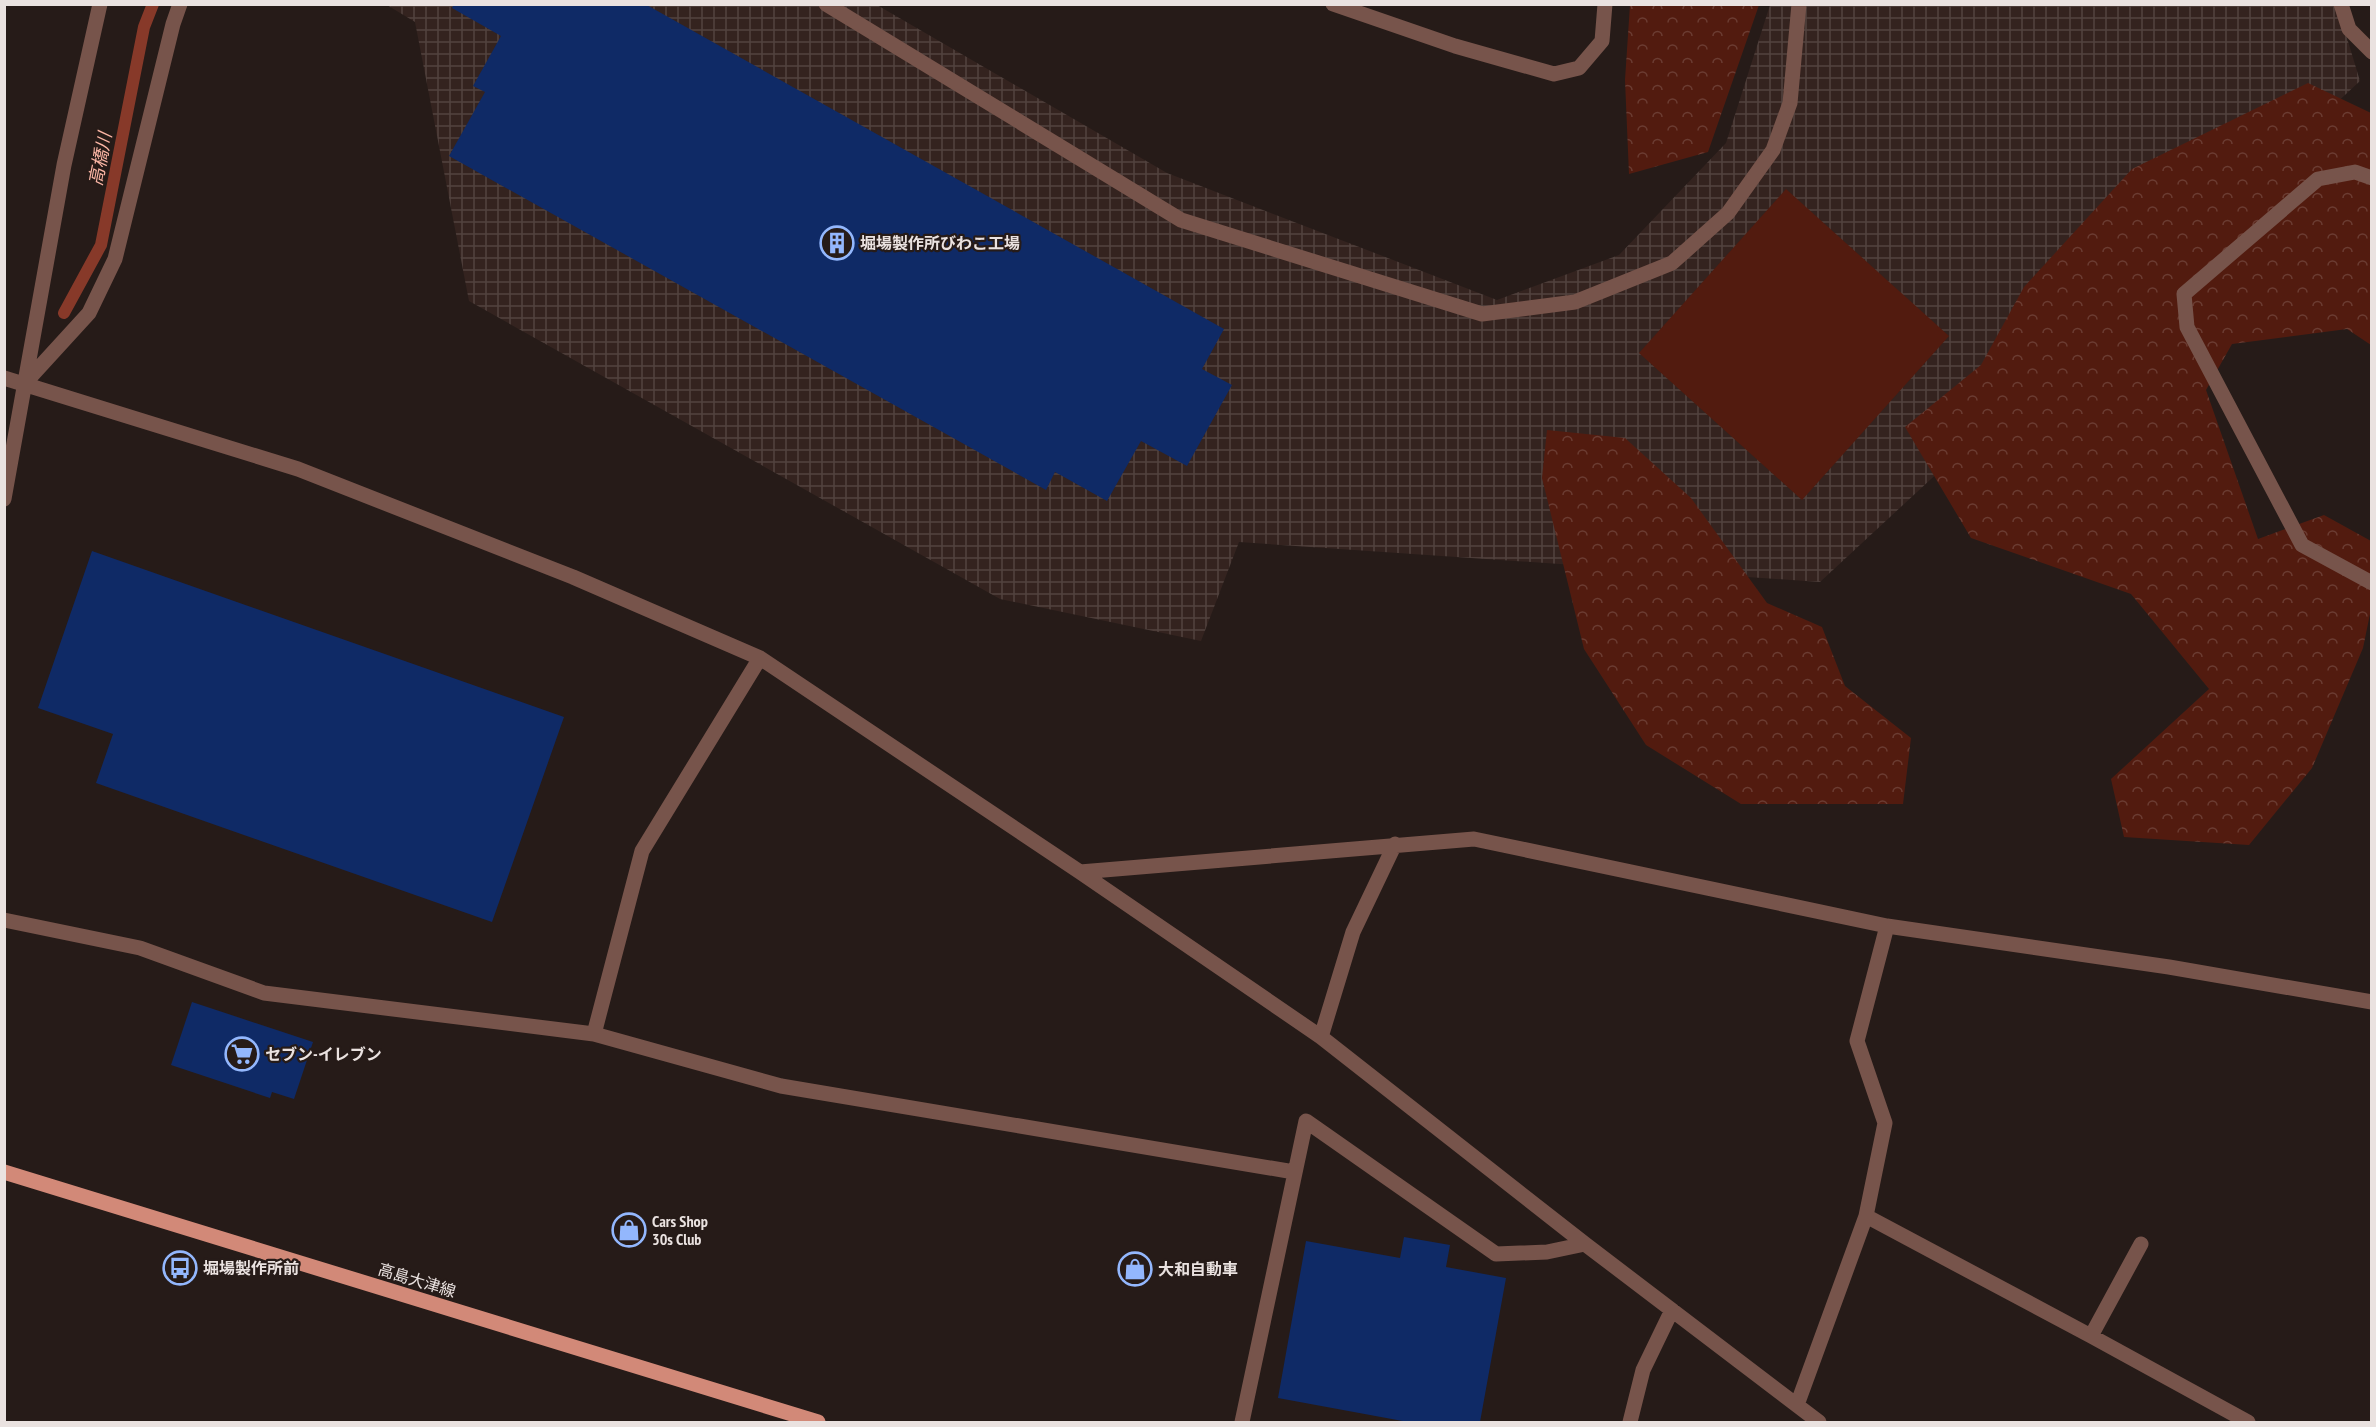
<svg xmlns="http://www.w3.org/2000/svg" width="2376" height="1427" font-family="'PT Sans Narrow','Noto Sans JP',sans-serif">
<defs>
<pattern id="industrial-grid" width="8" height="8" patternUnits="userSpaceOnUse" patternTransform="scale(1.5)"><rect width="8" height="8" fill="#34231f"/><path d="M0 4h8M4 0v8" fill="none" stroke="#52433f"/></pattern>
<pattern id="forest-crowns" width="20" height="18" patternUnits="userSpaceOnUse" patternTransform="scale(1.5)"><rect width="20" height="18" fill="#521b0f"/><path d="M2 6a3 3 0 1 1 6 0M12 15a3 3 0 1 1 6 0" fill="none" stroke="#6b3c32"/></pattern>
</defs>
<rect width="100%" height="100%" fill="#261b18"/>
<path fill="url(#industrial-grid)" d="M387 5H877L1167 173 1497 300 1619 255 1726 143 1770 5H2337L2360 81 1820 582 1239 542 1201 641 1000 599 469 301 415 22Z"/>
<path fill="url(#forest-crowns)" d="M1630 5H1759L1708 152 1629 174 1625 80Z
M2308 83 2371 113V345L2347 329 2232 344 2206 390 2258 539 2324 515 2371 541V609L2363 648 2312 768 2249 845 2124 837 2111 779 2209 689 2131 594 1971 538 1905 427 1981 365 2024 287 2132 169Z
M1547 430 1625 438 1691 498 1767 603 1822 627 1845 686 1911 738 1903 804H1741L1646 745 1584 649 1542 478Z"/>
<path fill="#521b0f" d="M1786 189 1949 336 1802 500 1639 353Z"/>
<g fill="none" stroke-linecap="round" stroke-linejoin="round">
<path stroke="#873929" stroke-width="12" d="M64 313 101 245 144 27 153 4"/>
</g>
<path fill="#0f2a66" d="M454 4H645L1224 329 1202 369 1232 385 1187 466 1141 441 1107 501 1055 472 1046 490 449 156 485 92 473 86 501 36 452 8Z
M92 551 564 717 492 922 96 783 113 734 38 708Z
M192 1002 313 1042 294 1099 272 1092 270 1098 171 1065Z
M1404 1237 1450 1245 1446 1267 1506 1278 1480 1422H1408L1278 1398 1306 1241 1400 1258Z"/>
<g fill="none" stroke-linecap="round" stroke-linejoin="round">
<path stroke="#77544b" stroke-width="15" d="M826 4 1181 220 1482 314 1575 302 1672 263 1728 213 1773 150 1790 103 1799 4
M1333 4 1455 46 1554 74 1579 68 1602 41 1605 4
M2341 4 2349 29 2372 52
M2372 178 2355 172 2318 179 2184 294 2187 327 2302 545 2372 583
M4 378 298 469 573 577 760 658 1080 872 1321 1037 1585 1244 1819 1422
M25 383 89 313 115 259 173 24 180 4
M4 499 64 165 100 4
M1080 872 1474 839 1887 926 2169 967 2372 1002
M4 920 140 948 264 993 594 1034 781 1086 1294 1172
M594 1034 642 851 760 658
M1321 1037 1353 932 1395 844
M1866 1216 2091 1336 2248 1422
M2091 1336 2141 1244
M1797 1405 1866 1216 1885 1123 1857 1041 1887 926
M1242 1422 1306 1121 1496 1254 1547 1252 1585 1244
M1630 1422 1643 1370 1672 1310"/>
<path stroke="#d28978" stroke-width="15" d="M4 1172 818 1422"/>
</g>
<defs>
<g id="building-ring" transform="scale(1.725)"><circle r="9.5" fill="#261b18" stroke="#93b7fd" stroke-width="1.5"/><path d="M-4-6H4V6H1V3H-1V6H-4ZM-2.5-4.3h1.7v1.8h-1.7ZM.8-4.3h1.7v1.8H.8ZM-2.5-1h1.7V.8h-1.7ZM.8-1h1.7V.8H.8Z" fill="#93b7fd"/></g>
<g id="supermarket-ring" transform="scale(1.725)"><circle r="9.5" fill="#261b18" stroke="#93b7fd" stroke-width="1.5"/><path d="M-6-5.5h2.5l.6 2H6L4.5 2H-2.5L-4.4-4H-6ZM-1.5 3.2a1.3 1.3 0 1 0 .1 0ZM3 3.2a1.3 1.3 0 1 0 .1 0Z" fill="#93b7fd"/></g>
<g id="shop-ring" transform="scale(1.725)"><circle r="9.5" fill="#261b18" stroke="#93b7fd" stroke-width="1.5"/><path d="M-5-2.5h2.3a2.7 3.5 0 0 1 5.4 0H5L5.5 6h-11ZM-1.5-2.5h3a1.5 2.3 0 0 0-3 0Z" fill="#93b7fd"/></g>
<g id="bus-ring" transform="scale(1.725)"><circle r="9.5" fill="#261b18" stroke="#93b7fd" stroke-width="1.5"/><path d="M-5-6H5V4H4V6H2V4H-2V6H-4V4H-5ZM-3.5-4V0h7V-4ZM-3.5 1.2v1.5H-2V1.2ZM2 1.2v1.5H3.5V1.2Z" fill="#93b7fd"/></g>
</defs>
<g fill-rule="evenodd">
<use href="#building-ring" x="837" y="243"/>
<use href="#supermarket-ring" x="242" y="1054"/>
<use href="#shop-ring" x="629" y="1230"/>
<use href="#bus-ring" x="180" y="1268"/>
<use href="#shop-ring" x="1135" y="1269"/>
</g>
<g text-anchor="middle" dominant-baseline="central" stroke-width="4.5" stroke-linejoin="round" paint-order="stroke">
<g font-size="16" font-weight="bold" fill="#eae2e0" stroke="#261b18" text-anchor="start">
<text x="860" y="243">堀場製作所びわこ工場</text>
<text x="265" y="1054">セブン-イレブン</text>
<text x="652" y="1221">Cars Shop<tspan x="652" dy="18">30s Club</tspan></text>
<text x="203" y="1268">堀場製作所前</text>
<text x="1158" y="1269">大和自動車</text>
</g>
<g font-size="16" fill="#eae2e0" stroke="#261b18">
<text transform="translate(417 1280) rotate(17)">高島大津線</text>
</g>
<g font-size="18" font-style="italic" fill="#fbb6a5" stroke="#261b18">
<text transform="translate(100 159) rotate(-79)">高橋川</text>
</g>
</g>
<rect width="2376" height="1427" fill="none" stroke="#eae2e0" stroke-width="12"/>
</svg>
